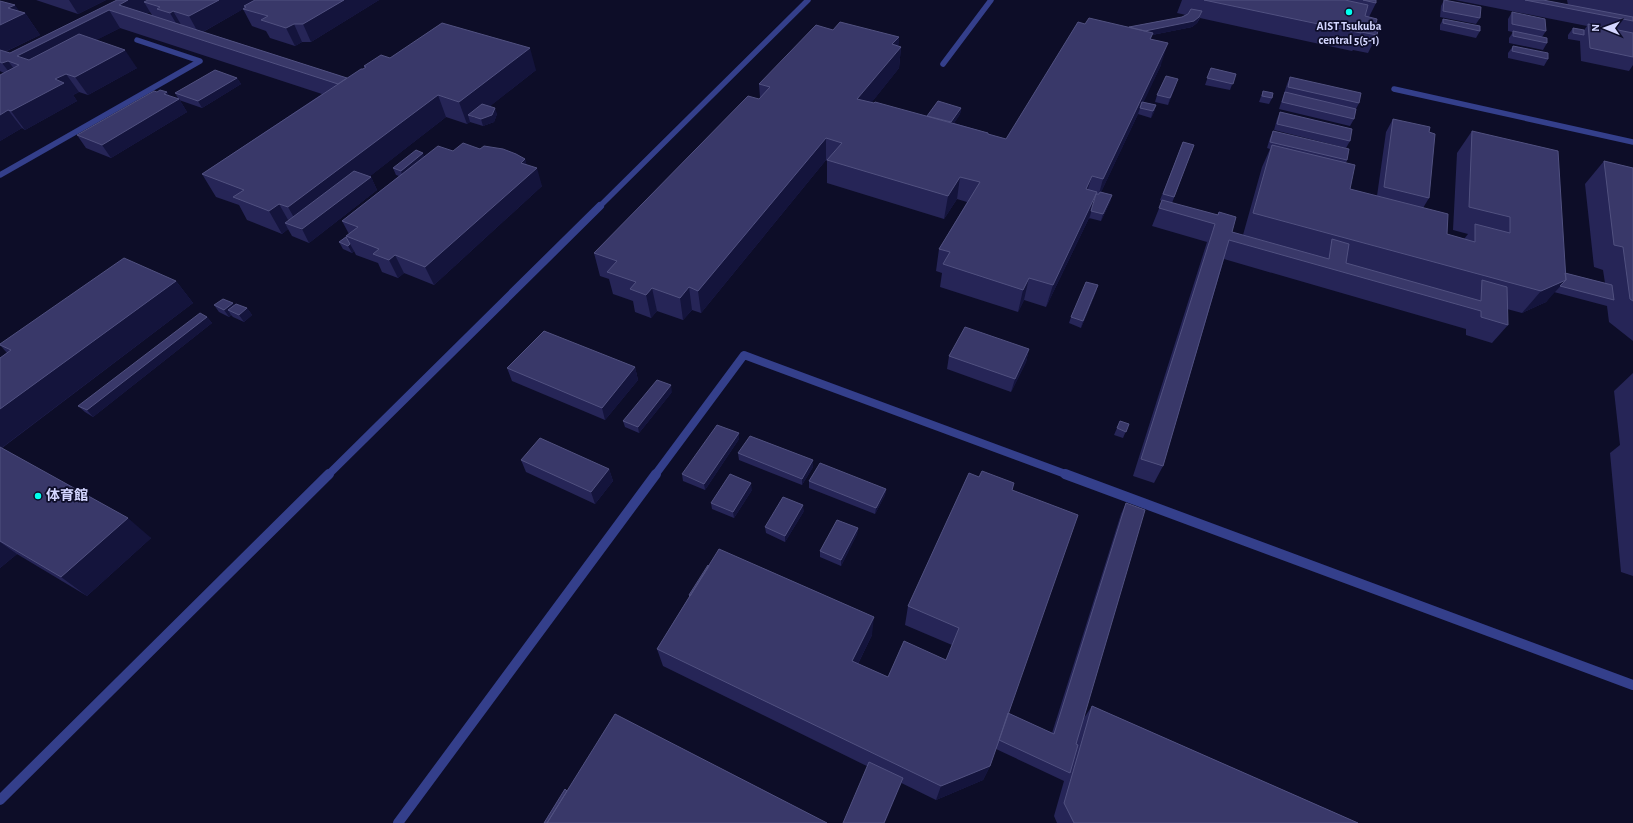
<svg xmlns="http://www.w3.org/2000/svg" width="1633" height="823" font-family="'Alegreya Sans','Noto Sans JP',sans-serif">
<rect width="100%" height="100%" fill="#0d0d28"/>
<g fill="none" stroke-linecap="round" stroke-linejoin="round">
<path stroke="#343f8b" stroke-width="5.5" d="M943 64 991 0
M1394 89 1633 142
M0 175 200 61 137 40
M599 207 808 0"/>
<path stroke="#343f8b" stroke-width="8" d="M328 475 600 206
M655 475 744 355 1068 475"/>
<path stroke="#343f8b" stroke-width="10" d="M1065 474 1633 685
M0 800 329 474
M398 823 656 474"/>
</g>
<path fill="#262557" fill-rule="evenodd" d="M36 0H106L78 14Z
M117 0H379L311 42H302L295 46 270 38 266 31 252 26 243 9 203 32 347 78 363 69 365 68 364 66 390 58 536 70 490 106 497 114 494 122 483 126 470 122 467 124 446 117 370 176 371 177 377 190 309 243 292 236 288 229 282 234 247 220 239 205 216 197 202 174 322 94 120 28 96 40 137 68 88 95 79 92 73 95 77 101 25 130 22 128 0 141 4 73 0 71V1L19 11 25 13 40 35 5 52 10 53ZM150 12 152 15 146 14Z
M1182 0H1376V3L1369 17 1376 24 1377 35 1368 53 1353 50 1352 51 1200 18 1197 23 1192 27 1152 35 1151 39 1161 65 1143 102 1156 105 1154 112 1151 118 1138 114 1101 192 1112 195 1110 202 1101 221 1089 218 1090 216 1046 307 1024 300 1018 312 940 287 942 273 936 271 939 249 967 202 957 199 944 219 827 183V161L826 160 701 313 692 310 683 320 657 311 651 318 635 312 633 301 613 294 609 279 600 276 594 253 760 98 759 84 833 30 899 37 898 46 901 47 899 68 871 103 927 116 961 108 960 114 954 123 988 133V134L1006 139 1085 24 1129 27 1182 17 1186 15 1177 13Z
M1444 0 1480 18 1476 24 1440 17 1441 6Z
M1455 0H1543L1568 5 1567 0H1633V65L1629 71 1581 61 1580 41 1568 39V35L1573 28 1584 30 1587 26Z
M1512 12 1546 31 1542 37 1547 43 1543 50 1509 43V38L1513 32 1508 31V19Z
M1443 19 1480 31 1476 38 1440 30V25Z
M1513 46 1548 59 1544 66 1508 58V53Z
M1211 68 1236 74 1230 90 1205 85Z
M1290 77 1359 103 1356 109 1354 119 1350 126 1279 109 1287 84Z
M237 78 241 84 202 108 179 100 175 93Z
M1176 85 1168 105 1155 102 1157 95Z
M1263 91 1272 98 1269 104 1259 102Z
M157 92H167L169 96 179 99 187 112 111 158 86 148 77 135Z
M1280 112 1350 141 1346 148 1274 130 1277 119Z
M1393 119 1429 132V198L1423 208 1447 234 1464 239 1468 234 1453 230 1457 153 1472 131 1565 273 1605 283 1603 270 1594 267 1585 184 1604 161 1633 168V341L1609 322 1607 306 1554 292 1546 302 1522 313 1507 309 1508 325 1492 343 1466 335V329L1224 259 1163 466 1154 483 1133 476 1207 242 1152 226 1162 201 1160 200 1183 142 1194 145 1172 203 1217 215 1219 212 1232 232 1243 235 1262 167 1270 149 1267 148 1270 138 1273 131 1347 160 1346 163 1350 189 1377 196 1386 132Z
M480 149 525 159 526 164 542 186 434 285 404 273 398 278 382 272 378 263 356 255 354 251 352 253 343 249 339 242 349 234 342 221 399 176 396 175 393 168 425 156 453 151Z
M176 281 193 303 2 448 151 538 87 596 17 554 0 568V358L7 353 0 345V344Z
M1098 285 1096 292 1081 328 1069 323 1071 317Z
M214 305H234L247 308 252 315 244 322 233 317 231 315 229 317 219 312Z
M207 317 212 323 93 417 85 412 78 406Z
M1029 349 1026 362 1011 392 947 369 949 356Z
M635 367 638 380 605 420 512 381 507 368Z
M1633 373V576L1621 572 1610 453 1620 445 1614 391Z
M672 392 639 433 625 427 623 421Z
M1120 421 1129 424 1123 438 1114 435Z
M739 433V439L705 490 683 481 682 474Z
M738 453 813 467 802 485 739 460Z
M521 460 609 469 613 481 595 504 526 472Z
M809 481 886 489 885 495 875 514 809 488Z
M752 490 734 518 712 509 711 503Z
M1012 490 1008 713 1052 733 1121 514 1126 503 1084 718 1092 706 1358 823H1057L1054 816 1064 781 996 749 990 766 983 780 936 800 663 666 657 649 689 597V595L872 635 858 664 888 677 946 660 952 645 905 625 908 606Z
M804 511 785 542 766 533 765 527Z
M858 528 857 534 841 566 820 557V551Z"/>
<path fill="#14143c" d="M69 0H106L78 14Z
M128 0H173L144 2 150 12 136 19 119 5Z
M219 0H260L244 6 245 8 199 34 189 16Z
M344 0H379L311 42 303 24Z
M15 5 22 15 25 13 40 35 0 54V25L8 8Z
M109 10 120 28 30 74 17 56Z
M173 11 183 28 180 30 170 13Z
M1202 11 1197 23 1192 27 1152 35 1147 54 1127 34Z
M294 24 302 42 295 46 286 28Z
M899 37 898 51 901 47 899 68 857 121V99L892 44Z
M1168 43 1161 65 1141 108H1140L1138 114 1097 201 1103 179Z
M530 48 536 70 475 118 468 115 470 122 467 124 459 102Z
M125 50 137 68 88 95 75 77Z
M8 61 21 78 16 81 2 63Z
M66 74 79 92 73 95 77 101 25 130 11 111 55 79Z
M237 78 241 84 202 108 198 101Z
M1178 79 1176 85 1168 105 1170 98Z
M167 92 173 103 179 99 187 112 111 158 102 145Z
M438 95 446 117 301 230 288 207Z
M1156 105 1154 112 1151 118 1153 111Z
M495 108 497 114 494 122 483 126 481 119Z
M961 108 960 114 941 143V136Z
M8 110 22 128 0 141V115Z
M826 138V160L701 313 698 291Z
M423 153 426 160 403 178 401 171Z
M525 159 529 175 537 168 542 186 434 285 425 267 521 163Z
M1092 176 1085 198 1086 189Z
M371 177 377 190 309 243 302 229Z
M960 177 957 199 944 219 948 196Z
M1097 192 1090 216 1046 307 1053 285Z
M1112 195 1110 202 1101 221 1103 214Z
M279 204 291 225 285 223 288 229 282 234 269 211Z
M350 244 354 251 352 253 348 246Z
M395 255 404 273 398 278 389 260Z
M1029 278 1024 300 1018 312 1023 290Z
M1566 280 1546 302 1522 313 1541 291Z
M176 281 193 303 0 449V409Z
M1098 285 1096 292 1081 328 1083 321Z
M689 287 692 310 683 320 680 298Z
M652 288 657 311 651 318 646 295Z
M233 303 238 310H228L231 315 229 317 224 310Z
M247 308 252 315 244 322 239 315Z
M207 317 212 323 93 417 87 410Z
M1029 349 1026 362 1011 392 1015 379Z
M635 367 638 380 605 420 602 408Z
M671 385 672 392 639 433 638 427Z
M739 433V439L705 490 704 484Z
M813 460V467L802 485V479Z
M609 469 613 481 595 504 591 492Z
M751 483 752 490 734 518 733 512Z
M886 489 885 495 875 514 876 508Z
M803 505 804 511 785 542V536Z
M128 518 151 538 87 596 61 577Z
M858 528 857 534 841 566V560Z
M0 542 17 554 0 568Z
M874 617 872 635 851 678 852 661Z
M990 766 983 780 936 800 941 786Z
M903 778 902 782 885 823H884Z"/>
<path fill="#393869" stroke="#515180" d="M117 0H128L119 5 347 78 338 84 109 10 17 56 29 60 79 34 125 50 75 77 66 74 55 79 64 83 11 111 8 110 0 115V75L19 65 8 61 2 63 0 62V50L10 53Z
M148 0H219L189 16 173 11 170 13 157 9 160 7 144 2Z
M255 0H344L303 24H294L286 28 261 20 268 16 243 9 246 7 244 6Z
M1204 0H1345L1368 5 1365 16 1377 19 1376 24 1379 25 1377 35 1361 32V33Z
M1363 0H1376V3Z
M1444 0 1481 7 1480 18 1443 11Z
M1525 0H1543L1633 17V21Z
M0 1 15 5 8 8 25 13 0 25Z
M1191 9 1202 11 1199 17 1194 21 1145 31 1129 27 1182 17 1188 14Z
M1512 12 1545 19 1546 31 1512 24Z
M1089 18 1153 33 1150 39 1168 43 1103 179 1092 176 1086 189 1097 192 1053 285 1029 278 1023 290 943 264 950 252 939 249 980 182 960 177 948 196 827 160 842 143 826 138 698 291 689 287 680 298 652 288 646 295 630 289 636 282 607 272 617 261 594 253 748 96 759 99 770 87 759 84 816 25 833 30 840 22 899 37 892 44 901 47 857 99 874 103 875 102 988 133V134L1006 139 1078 22 1085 24Z
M1443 19 1480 26V31L1443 23Z
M442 23 530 48 459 102 438 95 288 207 279 204 269 211 233 197 244 190 202 174 361 69H363L366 67 364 66 381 55 390 58Z
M1588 24 1633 33V57L1590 48Z
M1573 28 1584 30V35L1573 33Z
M1513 31 1547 38V43L1513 36Z
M1513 46 1548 53V59L1512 51Z
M1211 68 1236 74 1233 84 1207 78Z
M215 70 237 78 198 101 175 93Z
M1166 76 1178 79 1170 98 1157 95Z
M1290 77 1361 93 1359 103 1288 87Z
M160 90 167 92 164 94 179 99 102 145 77 135 154 91 157 92Z
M1263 91 1273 93 1272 98 1262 96Z
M1285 92 1356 109 1354 119 1282 102Z
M938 101 961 108 951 122 927 116Z
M1142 102 1156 105 1153 111 1140 108Z
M482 104 495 108 492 115 481 119 468 115Z
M1280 112 1352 129 1350 141 1277 124Z
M1393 119 1430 127 1429 132 1435 134 1429 198 1384 187Z
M1273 131 1349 149 1347 160 1270 142Z
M1472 131 1558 151 1566 280 1541 291 1253 213 1272 145 1355 165 1350 189 1448 214 1447 234 1475 242V224L1510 233V217L1469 207Z
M1183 142 1194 145 1174 197 1163 194Z
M463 143 480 149 484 146 503 149 516 154 525 159 521 163 537 168 425 267 395 255 389 260 373 254 379 249 346 236 358 227 342 221 438 146 453 151Z
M416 150 423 153 401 171 393 168Z
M1604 161 1633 168V301L1630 299 1623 247 1614 245Z
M354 171 371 177 302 229 285 223Z
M1100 192 1112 195 1103 214 1091 211 1096 194H1099Z
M1162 200 1218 215 1219 212 1236 217 1232 232 1329 259 1332 239 1349 244 1346 263 1481 301 1482 280 1507 287 1508 325 1481 317V311L1229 240 1163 466 1141 459 1215 224 1159 208Z
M346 237 350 244 348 246 339 242Z
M124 258 176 281 0 409V358L11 350 0 345V344Z
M1565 273 1612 285 1614 300 1560 286 1566 280Z
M1086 282 1098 285 1083 321 1071 317Z
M223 299 233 303 224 310 214 305Z
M236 304 247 308 239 315 228 310Z
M200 313 207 317 87 410 78 406Z
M965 327 1029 349 1015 379 949 356Z
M544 331 635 367 602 408 507 368Z
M657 380 671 385 638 427 623 421Z
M1120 421 1129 424 1126 432 1117 428Z
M717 425 739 433 704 484 682 474Z
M750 436 813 460 802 479 738 453Z
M540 438 609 469 591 492 521 460Z
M0 447 128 518 61 577 0 541Z
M820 463 886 489 876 508 809 481Z
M982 471 1014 483 1012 490 1078 515 990 766 941 786 657 649 719 549 874 617 852 661 888 677 904 641 946 660 959 628 908 606 969 473 979 477Z
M730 474 751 483 733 512 711 503Z
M783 497 803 505 785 536 765 527Z
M1126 503 1145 510 1076 744 1078 745 1070 773 999 740 1008 713 1054 734Z
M837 520 858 528 841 560 820 551Z
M708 565 709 566 690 596 689 595Z
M1092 706 1358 823H1074L1064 803Z
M615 714 827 823H547Z
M869 762 903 778 884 823H843Z
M565 789 567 791 547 823H544Z"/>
<g fill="#0fe" stroke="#0d0d28" stroke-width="1.5">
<circle cx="1349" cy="12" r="4"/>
<circle cx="38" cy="496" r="4"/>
</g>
<g text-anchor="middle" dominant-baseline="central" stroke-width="3.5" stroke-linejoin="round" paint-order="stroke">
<g font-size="12" font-weight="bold" fill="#d4d6ff" stroke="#0d0d28">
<text x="1349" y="26">AIST Tsukuba<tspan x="1349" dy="14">central 5(5-1)</tspan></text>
</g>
<g font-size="14" font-weight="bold" fill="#d4d6ff" stroke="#0d0d28" text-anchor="start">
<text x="46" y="496">体育館</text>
</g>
</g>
<g transform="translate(1605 28) rotate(271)" stroke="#0d0d28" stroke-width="3" paint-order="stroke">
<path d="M0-3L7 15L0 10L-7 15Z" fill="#d4d6ff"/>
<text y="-6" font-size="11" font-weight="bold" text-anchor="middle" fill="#d4d6ff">N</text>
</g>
</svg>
